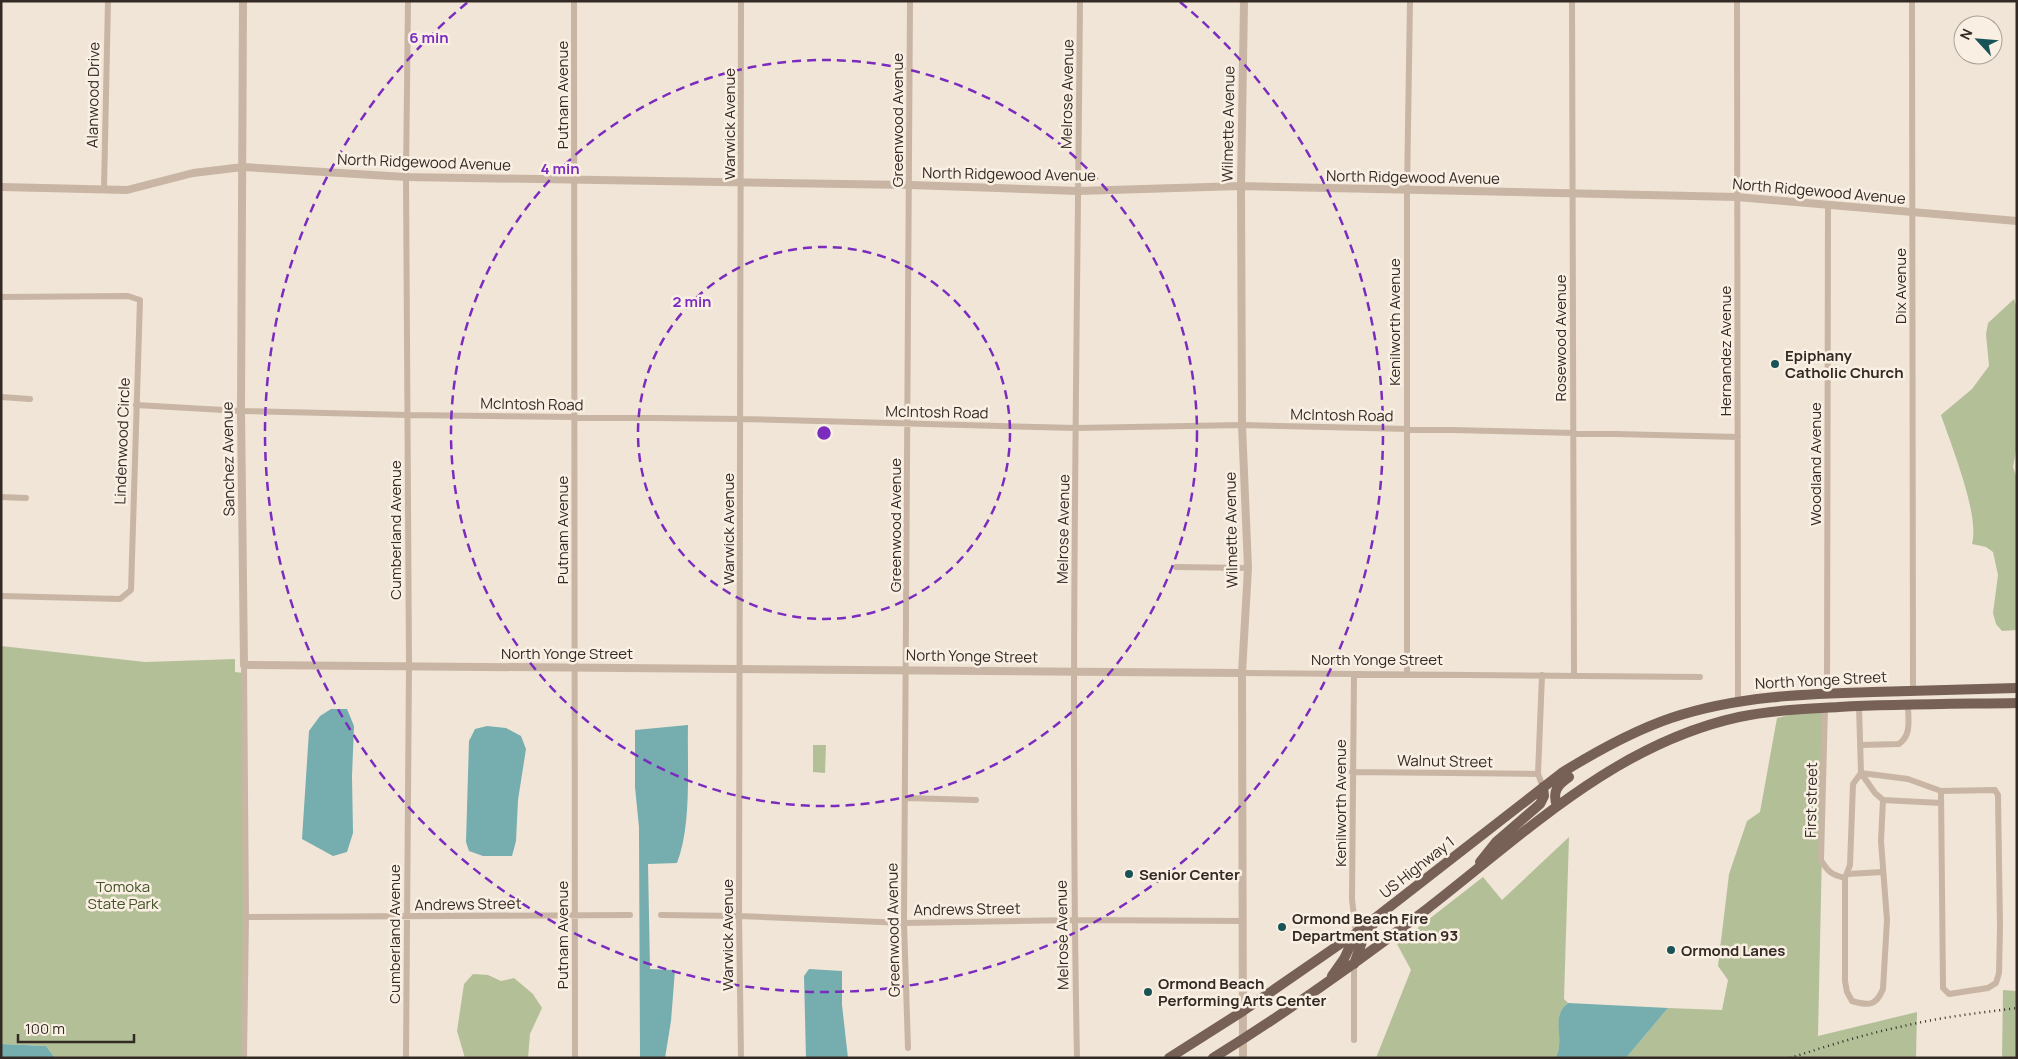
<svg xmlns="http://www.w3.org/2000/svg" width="2018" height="1059" font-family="Manrope,sans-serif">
<rect width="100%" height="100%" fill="#f1e5d7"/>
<path fill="#b3c097" d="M2014 299 2017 309V445L2013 467 2017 478V630L2002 631 1996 624 1993 613 1998 575 1993 552 1986 547 1972 544C1980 515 1951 445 1941 415L1972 389 1989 366 1986 334 1988 323Z
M1 646 145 662 235 659V672L244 673 247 1058H55L46 1046 1 1044Z
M1825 712 1818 1036 1917 1012 1916 1058H1626L1668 1008 1722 1010 1728 980 1718 966 1729 874 1747 821 1760 812 1777 718 1793 714Z
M813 745H826L825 773 813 772Z
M1569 837 1564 999 1568 1003C1553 1014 1562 1031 1559 1046 1559 1050 1557 1054 1556 1058H1376L1411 970 1397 944 1483 877 1502 900Z
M473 974 488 975 501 981 514 978 533 994 542 1008 530 1034 528 1058H465L457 1031 464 984Z
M2003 990 2017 991V1058H2002Z"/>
<path fill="#76adaf" d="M331 709H347L354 726 352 776 353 833 347 852 333 856 302 839 309 731 320 716Z
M688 725C687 766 692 825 677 863L648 864 650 969 675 970 671 1021 665 1058H640L639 827 635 787V730Z
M487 726 506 728 521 736 526 749 518 800 516 841 512 856H483L469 851 466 842 469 741 475 729Z
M809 969 842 971V1005L848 1058H806L804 976Z
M1568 1003 1668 1008 1626 1058H1556C1557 1054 1559 1050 1559 1046 1561 1031 1553 1014 1568 1003Z
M1 1044 46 1046 55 1058H1Z"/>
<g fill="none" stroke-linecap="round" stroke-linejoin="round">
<path stroke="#c9b5a3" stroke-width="6" d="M574 1 575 1058
M1572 1 1574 675
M1737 1 1738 701
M1912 1 1913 691
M104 189 108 1
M1 297 128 296 140 300 131 590 120 599 1 596
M1 397 30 399
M136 405 241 411 407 415 741 419 1076 428 1242 425 1738 437
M1 497 26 498
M1176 567 1248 568
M244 665 246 917 244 1058
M1242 673 1700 677
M1354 674 1352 899 1356 933
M1407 674V190L1410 1
M1542 675 1538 774 1543 787
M1827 693 1828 205
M1859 706 1861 773
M1825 708 1821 860C1828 872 1832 875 1845 878
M1860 745 1899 744C1912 735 1908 719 1908 705
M1352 772 1538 774
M1861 773 1908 779 1941 791 1995 790 1998 795 2000 927 1999 973 1996 983 1988 988 1949 994 1943 988 1941 791
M1861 773 1853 784 1850 865 1845 878V981L1847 992 1852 1001C1869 1006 1876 1006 1883 989L1887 920 1881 841 1883 800 1941 803
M1861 773 1875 793 1883 800
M906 798 976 800
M1847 874 1883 872
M661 915 739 916 904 923 1074 920 1243 921
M246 917 630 915
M1354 1040V964
M908 1048 904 923 910 1
M406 1058 409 666 406 177 408 1
M741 1058 739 916 741 1
M1077 1058C1070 706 1077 353 1080 1"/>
<path stroke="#c9b5a3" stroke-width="8" d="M243 1 241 411 244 665 1242 673
M1 187 127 190 193 173 243 167 406 177 910 185 1078 191 1241 186 1737 197 2017 221
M1243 1058 1242 673 1248 568 1242 425 1241 186 1244 1"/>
<path stroke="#776156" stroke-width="10" d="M1557 806C1552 792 1557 785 1569 777
M1480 862 1496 842 1540 804 1544 796 1543 787
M1354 964 1363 939 1374 923
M1332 976 1344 959 1356 933
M1169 1058 1243 1011 1356 933 1563 772C1597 751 1633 731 1671 718 1737 696 1804 694 1873 692 1921 691 1969 689 2017 688
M1213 1058C1287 1012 1358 962 1427 909 1524 834 1615 744 1739 717 1772 710 1805 709 1839 707 1898 704 1957 704 2017 703"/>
<path stroke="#342a25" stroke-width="2.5" stroke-dasharray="1 4" stroke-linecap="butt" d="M1790 1058C1827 1046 1865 1034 1904 1026 1941 1017 1979 1013 2017 1008"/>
</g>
<g fill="none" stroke="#7b2cbf" stroke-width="2.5" stroke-dasharray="9 6">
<circle cx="824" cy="433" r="186"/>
<circle cx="824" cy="433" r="373"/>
<path d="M1180 2A559 559 0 1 1 468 2"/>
</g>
<g fill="#1a5357" stroke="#f9efe3" stroke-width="2">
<circle cx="1775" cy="364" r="5"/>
<circle cx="1129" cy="874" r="5"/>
<circle cx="1282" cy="927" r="5"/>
<circle cx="1671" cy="950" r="5"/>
<circle cx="1148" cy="992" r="5"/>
</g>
<g text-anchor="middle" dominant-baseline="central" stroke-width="5" stroke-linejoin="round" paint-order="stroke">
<g font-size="15" fill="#342a25" stroke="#f9efe3">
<text transform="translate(1067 94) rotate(-89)">Melrose Avenue</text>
<text transform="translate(93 95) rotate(-89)">Alanwood Drive</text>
<text transform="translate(562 95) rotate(-90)">Putnam Avenue</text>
<text transform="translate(897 120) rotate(-90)">Greenwood Avenue</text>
<text transform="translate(729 124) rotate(-90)">Warwick Avenue</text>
<text transform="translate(1228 124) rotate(-89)">Wilmette Avenue</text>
<text transform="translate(424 162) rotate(2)">North Ridgewood Avenue</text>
<text transform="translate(1009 174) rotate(1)">North Ridgewood Avenue</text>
<text transform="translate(1413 177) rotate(1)">North Ridgewood Avenue</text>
<text transform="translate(1819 191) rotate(5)">North Ridgewood Avenue</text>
<text transform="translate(1900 286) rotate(-90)">Dix Avenue</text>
<text transform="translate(1394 322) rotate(-90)">Kenilworth Avenue</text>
<text transform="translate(1560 338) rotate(-90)">Rosewood Avenue</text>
<text transform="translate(1725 351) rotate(-90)">Hernandez Avenue</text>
<text transform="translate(532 404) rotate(1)">McIntosh Road</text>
<text transform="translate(937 412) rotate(1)">McIntosh Road</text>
<text transform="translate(1342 415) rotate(1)">McIntosh Road</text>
<text transform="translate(122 441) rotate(-88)">Lindenwood Circle</text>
<text transform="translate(228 459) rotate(-91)">Sanchez Avenue</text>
<text transform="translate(1815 464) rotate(-90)">Woodland Avenue</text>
<text transform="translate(895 525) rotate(-90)">Greenwood Avenue</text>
<text transform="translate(728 529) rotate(-90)">Warwick Avenue</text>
<text transform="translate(1063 529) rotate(-89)">Melrose Avenue</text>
<text transform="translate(395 530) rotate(-90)">Cumberland Avenue</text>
<text transform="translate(562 530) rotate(-90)">Putnam Avenue</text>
<text transform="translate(1231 530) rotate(-91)">Wilmette Avenue</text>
<text x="567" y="653">North Yonge Street</text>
<text transform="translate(972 656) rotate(1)">North Yonge Street</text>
<text x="1377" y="659">North Yonge Street</text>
<text transform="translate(1821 680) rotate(-3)">North Yonge Street</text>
<text transform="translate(1445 761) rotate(1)">Walnut Street</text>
<text transform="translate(1811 800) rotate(-89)">First street</text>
<text transform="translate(1340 803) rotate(-90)">Kenilworth Avenue</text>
<text transform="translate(1417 867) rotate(-38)">US Highway 1</text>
<text transform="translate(468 904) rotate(-1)">Andrews Street</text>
<text transform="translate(967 909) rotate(-1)">Andrews Street</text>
<text transform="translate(893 930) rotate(-91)">Greenwood Avenue</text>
<text transform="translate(394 934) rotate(-90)">Cumberland Avenue</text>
<text transform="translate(562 935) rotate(-90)">Putnam Avenue</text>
<text transform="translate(727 935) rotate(-90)">Warwick Avenue</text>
<text transform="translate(1062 935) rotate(-91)">Melrose Avenue</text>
</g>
<g font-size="15" font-weight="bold" fill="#342a25" stroke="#f9efe3" text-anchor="start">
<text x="1785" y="355">Epiphany<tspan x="1785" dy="17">Catholic Church</tspan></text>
<text x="1139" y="874">Senior Center</text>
<text x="1292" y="918">Ormond Beach Fire<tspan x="1292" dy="17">Department Station 93</tspan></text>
<text x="1681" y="950">Ormond Lanes</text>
<text x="1158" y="983">Ormond Beach<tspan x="1158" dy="17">Performing Arts Center</tspan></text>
</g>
<g font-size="15" fill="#445329" stroke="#f9efe3">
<text x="123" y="886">Tomoka<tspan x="123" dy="17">State Park</tspan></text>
</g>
</g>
<circle cx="824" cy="433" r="8" fill="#7b2cbf" stroke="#f9efe3" stroke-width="2.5"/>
<g font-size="15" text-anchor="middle" font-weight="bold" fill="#7b2cbf" stroke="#f9efe3" stroke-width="5" stroke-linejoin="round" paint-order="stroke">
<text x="429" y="43">6 min</text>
<text x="560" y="174">4 min</text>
<text x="692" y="307">2 min</text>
</g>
<rect width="2018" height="1059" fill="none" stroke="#342a25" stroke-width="5"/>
<g transform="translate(1978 40) rotate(296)"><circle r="24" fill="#f9efe3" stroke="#aaa097"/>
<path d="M0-4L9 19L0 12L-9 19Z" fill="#1a5357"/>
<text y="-8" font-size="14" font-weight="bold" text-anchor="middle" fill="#342a25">N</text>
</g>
<path d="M18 1034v8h116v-8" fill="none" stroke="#342a25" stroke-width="2.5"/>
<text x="25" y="1034" font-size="15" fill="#342a25" stroke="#f9efe3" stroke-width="4" paint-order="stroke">100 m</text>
</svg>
